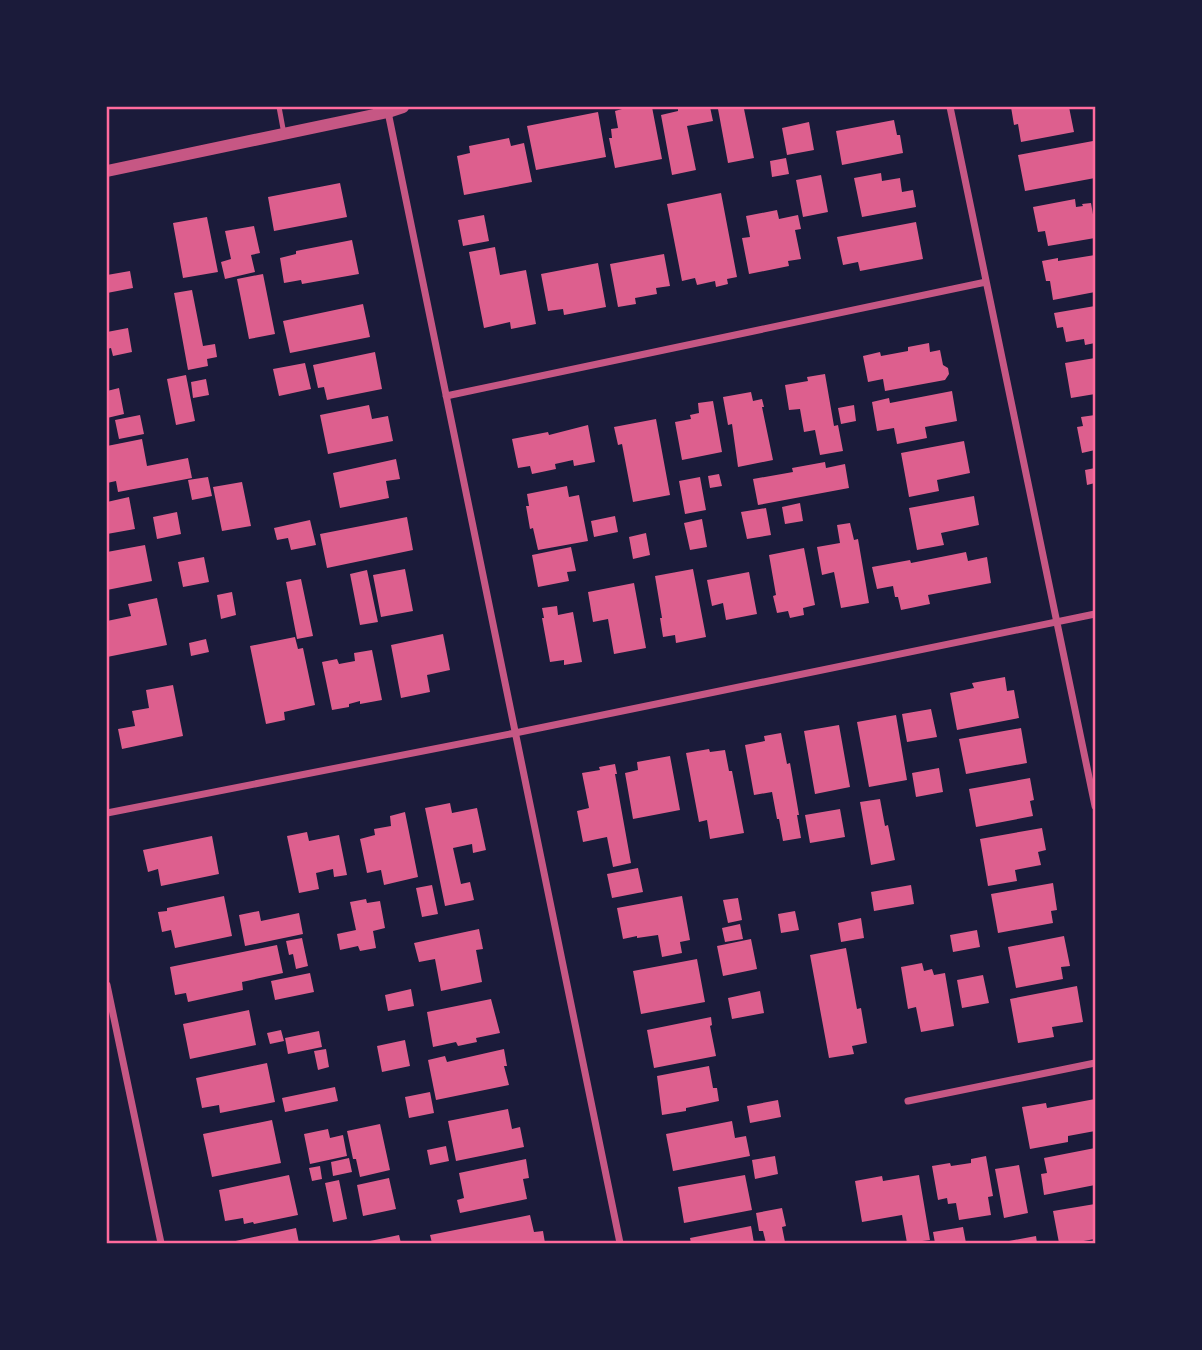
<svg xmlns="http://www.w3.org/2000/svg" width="1202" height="1350" font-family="Mulish,sans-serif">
<rect width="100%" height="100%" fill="#1b1b3a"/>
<path fill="#dd5f8e" d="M629 107H652L662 159 615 168 609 138H612L611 129 618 128 615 111Z
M678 107H710L713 121 687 126 696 170 672 175 661 115 678 111Z
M729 107H750L744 109 754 158 728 163 718 109Z
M1011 107H1069L1074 132 1021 142 1018 124 1014 125Z
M598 112 606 157 536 170 527 126Z
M894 120 897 135H900L903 153 842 165 836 131Z
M809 122 814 150 787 155 782 128Z
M509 138 511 146 524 143 532 182 464 195 457 156 470 153 469 146Z
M1093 141 1095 152V178L1025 191 1018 155Z
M786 158 789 174 772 177 770 161Z
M881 173 882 181 900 178 902 192 913 190 916 207 862 217 854 178Z
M821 175 828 212 803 217 796 180Z
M340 183 347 217 274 231 268 197Z
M721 193 737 277 727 279 728 284 716 287 715 281 697 285 695 278 682 281 667 204Z
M1075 199 1076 207 1083 206 1082 204 1091 203 1095 226V238L1048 246 1045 231 1038 232 1033 207Z
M777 210 779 219 798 215 801 229 795 230 801 259 788 261 789 266 749 274 742 238 750 237 746 216Z
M484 215 489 241 463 246 458 220Z
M207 217 218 272 183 278 173 223Z
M916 222 923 259 860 271 858 262 843 265 837 237Z
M254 226 260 253 251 255 255 272 225 279 221 262 231 259 225 231Z
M352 240 359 274 302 284 301 280 284 283 280 258 296 254V251Z
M495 247 500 275 526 270 536 324 511 329 510 322 484 328 469 252Z
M664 254 670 286 656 288 657 294 635 298 636 304 618 307 610 264Z
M1095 255V292L1053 300 1050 281H1046L1042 261 1058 258V261Z
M598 263 606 307 564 315 563 309 548 311 541 274Z
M130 271 133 288 107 293V275Z
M263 274 275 334 249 339 237 279Z
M192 290 203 346 215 344 217 357 207 359 208 366 188 370 174 293Z
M363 304 370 337 290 353 283 321Z
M1095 306V343L1085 345 1084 339 1066 342 1063 327 1057 328 1054 313Z
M128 328 132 352 113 356 111 348 107 349V332Z
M929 343 930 352 940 350 943 365 948 368 949 374 945 380 885 391 883 379 868 382 863 356 880 352 881 356 908 351V347Z
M375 352 382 389 327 400 324 387 318 388 313 365Z
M1095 358V394L1071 398 1065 363Z
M305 363 311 389 279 396 273 369Z
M825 374 834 426 838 425 843 451 820 455 815 430 804 432 800 409 789 410 785 385 808 381 807 377Z
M186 375 195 421 176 425 167 379Z
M206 379 209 395 193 398 191 382Z
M119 388 124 414 107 418V391Z
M952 391 957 421 925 427 927 438 897 444 894 428 877 431 872 402 889 398 890 403Z
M751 392 753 401 762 399 764 407H762L773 460 738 467 732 424 728 425 723 397Z
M713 401 722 452 682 460 675 422 691 419 690 415 699 413 698 403Z
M369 405 372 419 388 416 393 441 328 454 320 415Z
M854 405 856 421 841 424 838 408Z
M140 415 144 434 119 439 115 420Z
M1095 415V450L1082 453 1077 427 1083 426 1081 417Z
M656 419 670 495 633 502 622 444 618 445 614 427Z
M588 425 595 462 574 466 573 460 555 464 556 469 532 474 530 466 518 468 512 439 548 432 549 435Z
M142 439 147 466 188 458 192 478 118 492 116 481 107 483V446Z
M964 441 970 473 937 480 939 491 909 497 901 453Z
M396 459 400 479 386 481 389 498 340 508 333 473Z
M825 462 826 468 845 464 849 488 758 505 753 479 793 472 792 468Z
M1095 468V483L1087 485 1085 470Z
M719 474 722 486 710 488 708 476Z
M208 477 212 496 192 500 188 480Z
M700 477 706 510 685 514 679 481Z
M242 482 251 526 222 531 213 487Z
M567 486 569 497 579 495 588 541 538 550 533 528 530 529 526 506H529L527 494Z
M974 496 979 525 941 533 944 545 917 550 909 508Z
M129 497 135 529 107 534V502Z
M800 503 803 521 785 524 782 507Z
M766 508 771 535 747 539 741 512Z
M177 512 181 534 157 539 153 517Z
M615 516 618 532 594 537 591 521Z
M407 517 413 550 327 568 320 534Z
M702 519 707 547 690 550 684 523Z
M310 520 316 545 291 550 288 538 277 540 274 528Z
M850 523 854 540 858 539 869 603 841 608 834 572 822 575 817 547 840 543 837 525Z
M646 533 650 555 633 559 629 537Z
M145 545 152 581 107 590V552Z
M571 547 576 571 567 572 569 581 538 587 532 555Z
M804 548 815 605 803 608 804 615 790 618 788 611 777 613 773 596 776 595 769 555Z
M966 552 968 561 987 557 991 583 928 595 930 604 901 610 898 597H895L893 586 877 589 872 567 910 560 911 563Z
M204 557 209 582 183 587 178 562Z
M405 569 413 611 381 617 373 575Z
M693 569 706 637 676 643 675 635 663 637 660 618H662L655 576Z
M367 570 378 622 360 625 350 574Z
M749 572 757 614 726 620 723 603 712 606 707 580Z
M301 579 313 636 297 639 286 582Z
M634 583 646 648 614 654 608 619 593 622 588 592Z
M232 592 236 615 221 619 217 595Z
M157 598 167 645 107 657V621L131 616 128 604Z
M557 606 558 615 573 612 582 662 564 665V660L550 662 542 618H544L542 608Z
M443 634 450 670 427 675 430 692 401 698 391 645Z
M295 637 298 649 303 648 315 705 284 712 285 720 266 724 250 646Z
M206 639 209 652 191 656 189 643Z
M372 650 382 700 360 704V701L349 704V707L332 710 322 662 337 659 339 664 355 661 354 653Z
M1005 677 1007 691 1014 690 1019 718 957 730 950 693 974 688 972 683Z
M173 685 183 736 122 749 118 729 135 726 132 711 149 708 146 690Z
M931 709 937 737 907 742 902 714Z
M896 715 907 780 869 787 857 722Z
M839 725 850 787 815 794 804 731Z
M1021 728 1027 763 966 774 959 739Z
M781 733 787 764 790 763 799 815H797L801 838 783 841 779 819H777L772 792 754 795 745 745 765 741 764 736Z
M709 749 710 752 725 750 729 771H732L744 833 710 839 707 820 699 822 686 753Z
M670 756 680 810 633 819 625 773 638 770 637 762Z
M615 764 617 774H615L631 863 613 867 607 837 583 842 577 811 589 808 582 773 600 770 599 767Z
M939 768 943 792 916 797 912 773Z
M1030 778 1034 800 1030 801 1033 816 976 827 969 789Z
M880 799 885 826 888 825 895 860 871 865 860 802Z
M450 803 452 813 477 808 486 850 473 853 472 844 453 848 461 884 470 882 474 900 445 906 425 808Z
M840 809 845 837 810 843 805 815Z
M405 812 418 877 384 885 381 870 367 873 360 839 375 835 374 829 391 826 390 816Z
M1042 828 1046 850 1038 852 1041 865 1015 870 1017 881 988 886 980 839Z
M307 832 309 841 339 835 347 875 334 877 333 869 316 873 319 889 299 893 287 836Z
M212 836 219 874 161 886 158 869 148 872 143 850Z
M638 868 643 892 612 898 607 874Z
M1053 883 1057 910 1051 911 1053 923 998 933 991 894Z
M432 885 438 914 422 917 416 888Z
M911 885 914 904 874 911 871 892Z
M224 896 232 936 175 948 171 930 162 932 158 912 167 911V908Z
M682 896 690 940 680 942 682 953 662 957 658 935 637 938V936L623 939 617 908Z
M738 898 742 920 728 923 723 900Z
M366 899 367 903 380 901 385 928 373 931 376 948 360 951 358 946 340 950 337 934 356 930 350 902Z
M259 911 261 921 299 913 303 934 245 946 239 915Z
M795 911 799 930 781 933 778 914Z
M861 918 864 938 841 942 838 923Z
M740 924 743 939 725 942 722 928Z
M479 929 483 949 476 950 482 982 441 991 435 959 419 962 414 943Z
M977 930 980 947 953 952 950 935Z
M1064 936 1070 966 1061 967 1063 979 1016 988 1008 947Z
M302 938 308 966 296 969 293 954 289 955 286 941Z
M751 939 757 969 723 976 717 946Z
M277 945 283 973 242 982 243 990 188 1002 186 993 175 995 170 967Z
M846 948 857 1009 861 1008 867 1043 852 1046 854 1054 829 1058 810 955Z
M697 959 705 1002 641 1014 633 971Z
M922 963 924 971 932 969 934 975 945 973 954 1026 921 1032 916 1007 908 1009 901 967Z
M310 973 314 992 275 1000 271 981Z
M983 975 989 1003 962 1008 957 980Z
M1077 986 1083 1022 1052 1027 1054 1037 1018 1043 1010 999Z
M411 989 414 1006 388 1011 385 995Z
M760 991 764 1013 732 1019 728 998Z
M491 999 500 1033 476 1038 477 1042 458 1046 456 1042 433 1047 427 1012Z
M249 1010 256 1045 190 1059 183 1024Z
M711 1017 712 1025 710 1026 716 1056 654 1068 647 1030Z
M281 1030 284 1041 270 1044 267 1033Z
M319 1031 322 1047 288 1054 285 1038Z
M405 1040 410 1066 382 1072 377 1046Z
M326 1049 329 1067 318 1070 314 1051Z
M504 1049 507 1066H504L509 1085 436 1100 428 1060 445 1056 447 1062Z
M267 1063 275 1102 220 1113 219 1105 202 1108 196 1078Z
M709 1066 713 1088H717L719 1101 686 1108V1111L662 1115 657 1076Z
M335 1087 338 1101 285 1112 282 1098Z
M430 1092 434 1113 409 1118 405 1097Z
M1095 1099V1131L1068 1136V1142L1030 1149 1022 1107 1046 1103 1047 1108Z
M778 1100 781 1117 750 1123 747 1106Z
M508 1109 512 1129 520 1127 524 1147 456 1161 448 1121Z
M272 1120 281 1163 212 1177 203 1134Z
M732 1121 735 1138 746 1136 750 1156 673 1171 666 1134Z
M380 1124 390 1170 360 1177 356 1159H353L347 1131Z
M328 1129 330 1138 343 1135 347 1156 310 1164 304 1134Z
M446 1146 449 1161 430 1165 427 1150Z
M1095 1148V1185L1044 1195 1041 1174 1047 1173 1044 1158Z
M775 1156 778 1174 755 1179 752 1160Z
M986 1156 993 1196 988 1197 991 1215 959 1220 956 1203 948 1204 947 1198 938 1200 932 1166 950 1163 951 1166 971 1163V1159Z
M349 1158 352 1172 333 1176 331 1162Z
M526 1159 529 1178 523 1179 527 1199 460 1213 457 1200 464 1198 459 1173Z
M1019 1165 1028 1213 1004 1218 995 1169Z
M320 1166 322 1179 312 1181 309 1168Z
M289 1175 298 1215 254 1224 253 1222 244 1224 243 1218 225 1221 219 1190Z
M745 1175 752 1210 684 1223 678 1187Z
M919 1175 930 1240 907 1243 902 1215 862 1222 855 1181 882 1176 883 1181Z
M389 1178 396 1209 363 1216 357 1185Z
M339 1180 347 1219 333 1222 325 1183Z
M1095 1204V1239L1072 1243H1059L1053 1211Z
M782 1208 786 1226 782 1227 785 1242 766 1243 763 1231H759L756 1213Z
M530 1215 534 1232 543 1231 545 1243H432L430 1235Z
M751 1226 754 1243H691L690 1238Z
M963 1227 966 1243H935L933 1232Z
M296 1228 299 1243H231V1242Z
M399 1235 401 1243H371L370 1241Z
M1036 1236 1037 1243H1010L1009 1241Z"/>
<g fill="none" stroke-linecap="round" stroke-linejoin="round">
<path stroke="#c65784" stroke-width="5" d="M279 107 284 134"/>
<path stroke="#c65784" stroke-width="7" d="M950 107 1095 806
M388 112 620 1243
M446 396 986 282
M107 813 515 733 1095 614
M107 985 161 1243
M908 1101 1095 1063"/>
<path stroke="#c65784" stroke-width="12" d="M107 171 388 112 403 107"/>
</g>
<rect width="1202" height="1350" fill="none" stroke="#1b1b3a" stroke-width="217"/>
<rect x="108" y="108" width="986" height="1134" fill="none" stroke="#ff6b9d" stroke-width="2.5"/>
</svg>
